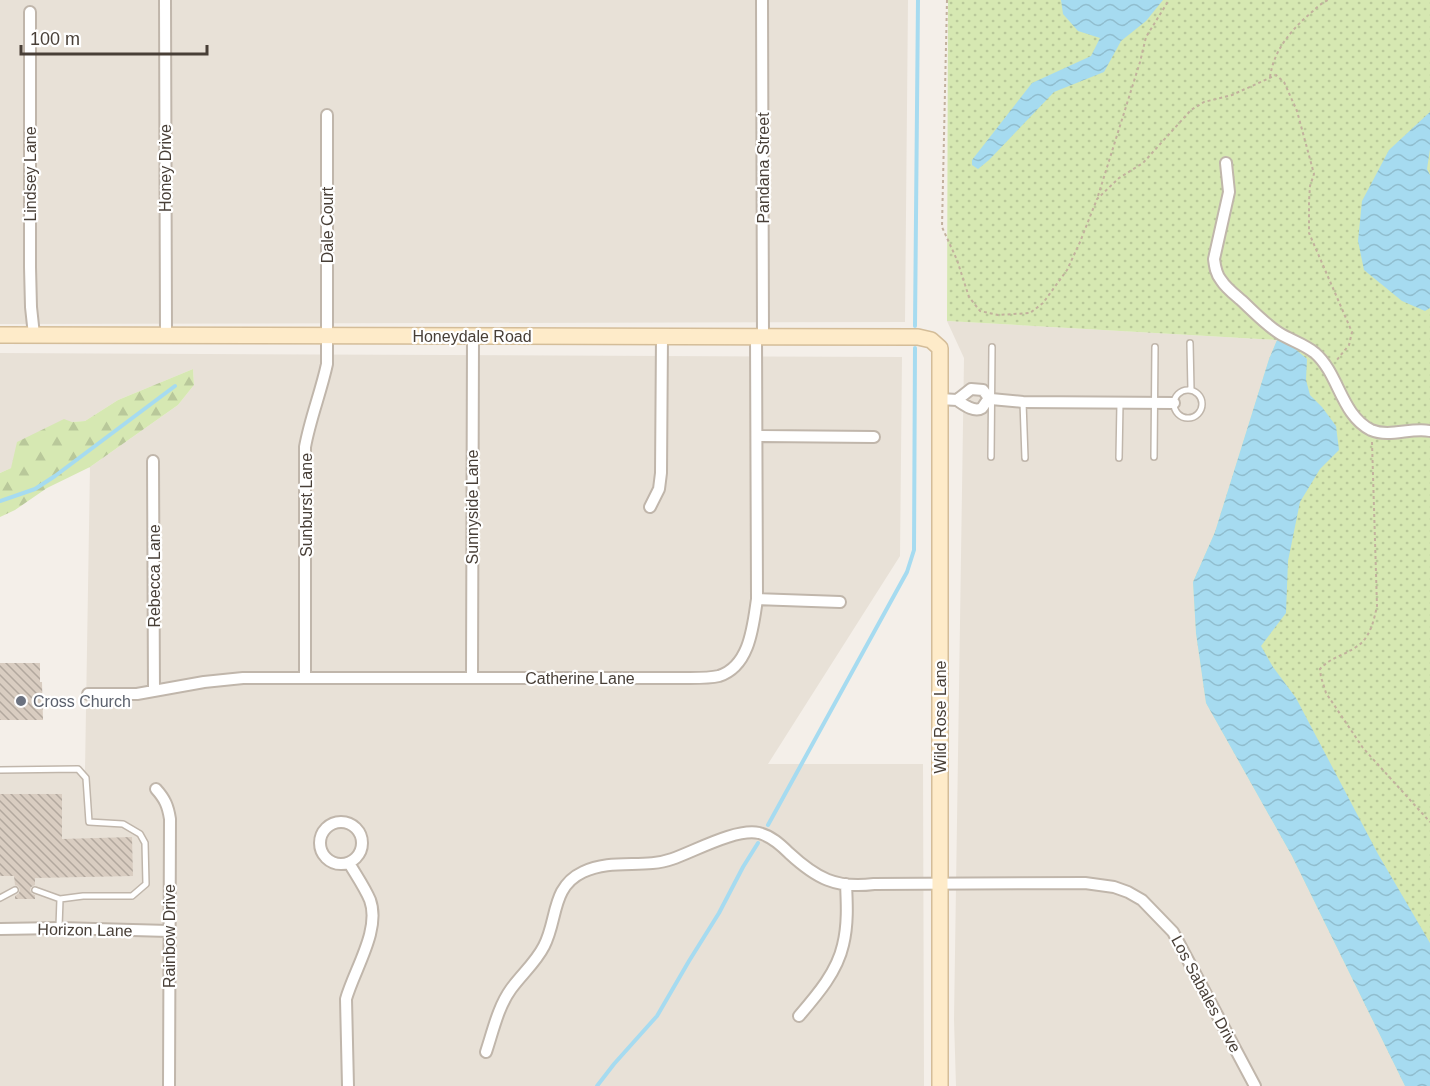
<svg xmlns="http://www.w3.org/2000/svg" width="1430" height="1086" font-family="Helvetica,sans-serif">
<defs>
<pattern id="grass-dots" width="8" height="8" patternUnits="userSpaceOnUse" patternTransform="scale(1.5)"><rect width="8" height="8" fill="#d6e8b2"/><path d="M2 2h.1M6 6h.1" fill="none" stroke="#b9c89a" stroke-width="1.8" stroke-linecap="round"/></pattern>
<pattern id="forest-firs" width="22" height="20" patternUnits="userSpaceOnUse" patternTransform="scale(1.5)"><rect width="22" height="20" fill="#d6e8b2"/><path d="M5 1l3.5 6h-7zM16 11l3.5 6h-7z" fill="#b9c89a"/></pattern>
<pattern id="water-waves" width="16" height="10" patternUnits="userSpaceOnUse" patternTransform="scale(1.5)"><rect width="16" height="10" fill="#a6dbf0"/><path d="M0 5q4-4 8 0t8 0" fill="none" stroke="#90bdce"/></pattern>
<pattern id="building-back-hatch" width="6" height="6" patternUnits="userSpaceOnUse" patternTransform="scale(1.5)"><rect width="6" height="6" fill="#d9cdc1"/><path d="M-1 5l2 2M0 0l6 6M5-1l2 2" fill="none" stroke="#b2a89e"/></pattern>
</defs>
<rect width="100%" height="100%" fill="#f4efe9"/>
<path fill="#e8e1d7" d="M0 0H908L905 322 0 324Z
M947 321 1277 340 1269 359 1215 532 1193 582 1196 633 1206 703 1292 856 1405 1086H956L954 1020 964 358Z
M0 353 902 357 900 556 768 764H923L924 1086H0V773L85 771 90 467 178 405 194 385 193 369 118 400 85 421 72 422 11 468 0 473Z"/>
<path fill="url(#grass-dots)" d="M948 0H1430V1086H1405L1292 856 1206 703 1196 633 1193 582 1215 532 1269 359 1277 340 947 321Z"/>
<path fill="url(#forest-firs)" d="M193 369 194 385 178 405 90 467 47 488 15 510 0 517V473L11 468 17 442 64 419 72 422 85 421 118 400Z"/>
<path fill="url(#water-waves)" d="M1061 0H1163L1146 21 1121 41 1104 72 1054 92 989 160 978 169 972 165V160L1032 83 1091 56 1100 38 1078 31 1063 14Z
M1430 112V149L1427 169 1430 175V308L1425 311 1402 301 1364 270 1358 241 1362 201 1389 150Z
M1277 340 1294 348 1307 359 1306 380 1310 395 1322 407 1336 426 1339 450 1320 469 1300 502 1288 561 1286 613 1261 646 1273 667 1296 698 1378 854 1430 943V1086H1405L1292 856 1206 703 1196 633 1193 582 1215 532 1269 359Z"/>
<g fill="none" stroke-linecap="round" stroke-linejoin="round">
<path stroke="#a6dbf0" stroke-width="4" d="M915 326 918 0
M0 501 35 489 55 476 175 386
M768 825 907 572 914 550 915 348
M597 1086 614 1064 657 1016 689 961 719 913 743 867 758 843"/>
</g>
<path fill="url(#building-back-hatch)" d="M0 663H40V682H42L43 720H0Z
M0 794H62V839L132 837 133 876 35 878V885L31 887 30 890 32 894 35 895V899H15V896L19 893 20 890 18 886 15 885 14 876H0Z"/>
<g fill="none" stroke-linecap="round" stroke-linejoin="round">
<g stroke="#c0b6ab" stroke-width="8">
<path id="lane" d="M1190 343 1191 390
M1174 404a14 14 0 1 1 28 0a14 14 0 1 1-28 0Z
M1023 402 1025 458
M991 457 992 347
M1154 457 1155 347
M1119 458 1120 403
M0 770 78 769 86 778 89 822 123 824 140 834 145 843 146 884 132 896H83L60 899 35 890
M0 898 15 890
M59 927 60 899"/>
</g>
<g stroke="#c0b6ab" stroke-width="14">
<path id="street" d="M165 0 166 335
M762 0 763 336
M30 12V267L31 307 34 335
M1226 163 1229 192 1214 259C1215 267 1216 274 1221 280 1226 288 1234 294 1241 300 1253 311 1265 324 1279 333 1290 340 1304 344 1315 353 1339 374 1341 415 1371 430 1390 438 1411 427 1430 431
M940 399 957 400 971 389 983 390 989 398 991 399 1023 402 1174 403
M957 400C963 404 974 413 982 408 983 407 988 399 989 398
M757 436 874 437
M153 461 154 691
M650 507 659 489 661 473 662 336
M757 599 840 602
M305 678V447C310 419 321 392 327 364V115
M472 678 473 336
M88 694H137L204 682 243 678H690C699 678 710 678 719 676 750 666 753 626 757 599L756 336
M156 789C165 799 168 806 170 819L169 1086
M320 843a21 21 0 1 1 42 0a21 21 0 1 1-42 0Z
M0 929 59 928 169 931
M799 1016C817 995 837 972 843 945 848 925 847 904 846 884
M486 1052C493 1031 498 1007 511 989 522 974 536 962 544 946 558 919 551 887 583 872 612 858 644 869 672 859 695 851 736 828 759 833 771 836 780 844 789 853 816 878 836 889 874 884L1085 883 1114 887 1128 892 1142 900 1173 932 1255 1086
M348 1086 346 999C354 970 381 930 370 900 365 888 356 875 349 863"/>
</g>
<g stroke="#d4bd99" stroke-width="18">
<path id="secondary" d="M0 335 918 337 931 340 940 348V1086"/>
</g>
<path stroke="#c2b09d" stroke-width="2" stroke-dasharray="3 3" stroke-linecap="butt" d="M947 0 942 227 957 260 969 297 980 311 998 315 1030 313 1043 303 1067 270 1080 242 1097 199 1119 178 1143 163 1191 110 1204 102 1232 95 1276 75 1284 82 1297 111 1314 174 1310 186 1309 201V233L1352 332 1349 345 1336 361
M1270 77C1274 49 1292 29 1313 11 1317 7 1322 3 1328 0
M1098 196 1140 62 1146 37 1169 0
M1372 442 1377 606C1374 620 1370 639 1356 647 1343 656 1331 657 1320 669L1321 677 1326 693 1363 748 1430 822"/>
<use href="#lane" stroke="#fff" stroke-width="5"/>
<use href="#street" stroke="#fff" stroke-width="10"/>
<use href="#secondary" stroke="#feebc9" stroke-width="15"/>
</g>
<circle fill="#6b7280" stroke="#fff" stroke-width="2" cx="21" cy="701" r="6"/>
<g text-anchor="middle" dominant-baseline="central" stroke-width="4.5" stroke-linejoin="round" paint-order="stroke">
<g font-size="16" fill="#483f37" stroke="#fff">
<text transform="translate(165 168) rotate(-90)">Honey Drive</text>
<text transform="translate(763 168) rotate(-90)">Pandana Street</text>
<text transform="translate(30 174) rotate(-90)">Lindsey Lane</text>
<text transform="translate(327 225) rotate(-90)">Dale Court</text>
<text x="472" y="336">Honeydale Road</text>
<text transform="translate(306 505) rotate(-90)">Sunburst Lane</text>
<text transform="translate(472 507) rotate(-90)">Sunnyside Lane</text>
<text transform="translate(154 576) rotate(-90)">Rebecca Lane</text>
<text x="580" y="678">Catherine Lane</text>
<text transform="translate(940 717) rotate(-90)">Wild Rose Lane</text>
<text transform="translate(85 930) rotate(1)">Horizon Lane</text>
<text transform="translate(169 936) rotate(-90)">Rainbow Drive</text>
<text transform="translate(1206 994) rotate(62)">Los Sabales Drive</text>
</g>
<g font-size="16" fill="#5b616d" stroke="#fff" text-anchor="start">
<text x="33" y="701">Cross Church</text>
</g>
</g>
<path d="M21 45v9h186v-9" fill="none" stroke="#483f37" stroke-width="3"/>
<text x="30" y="45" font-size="18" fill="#483f37" stroke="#ffffff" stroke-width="4.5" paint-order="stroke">100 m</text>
</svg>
